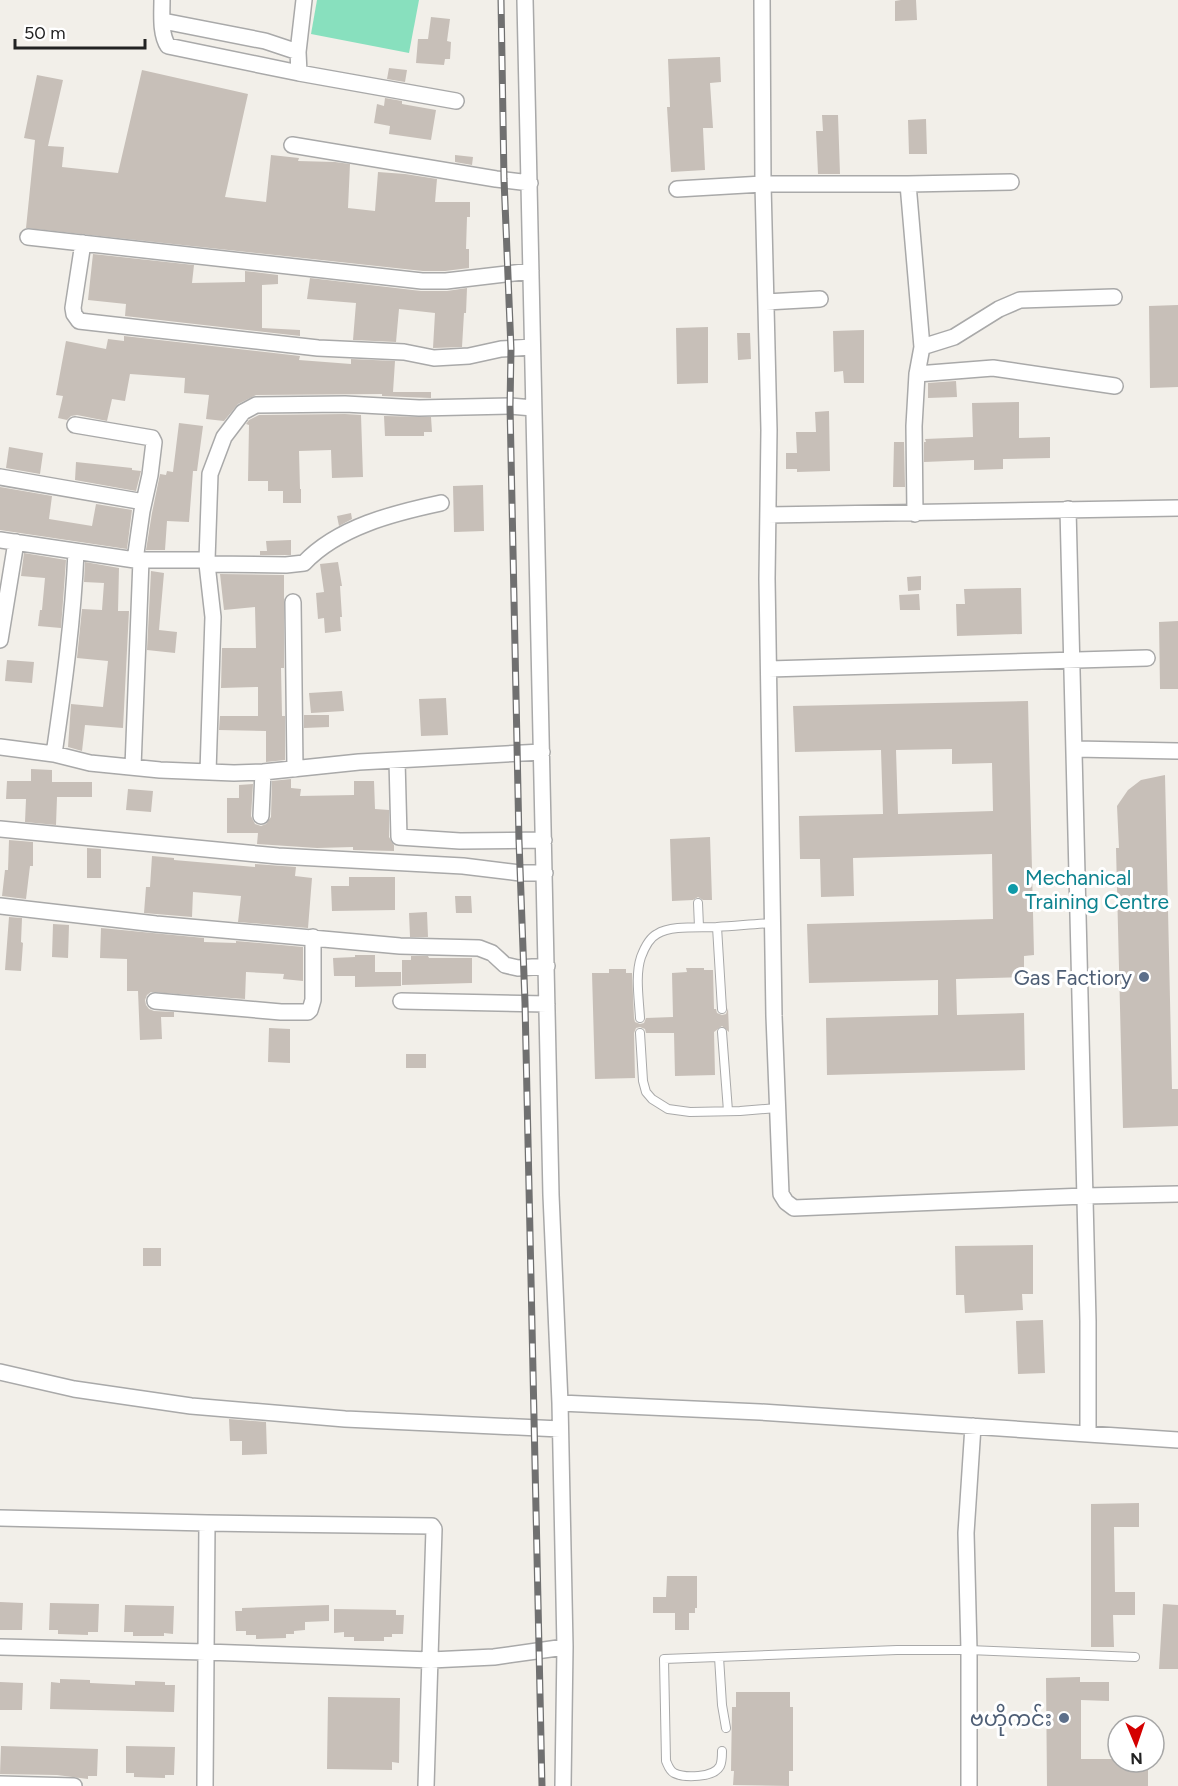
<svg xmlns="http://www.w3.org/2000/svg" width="1178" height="1786" font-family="Figtree,'Noto Sans Myanmar',sans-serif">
<rect width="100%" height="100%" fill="#f2efe9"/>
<path fill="#88e0be" d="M317 0H419L409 53 311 34Z"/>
<path fill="#c7bfb8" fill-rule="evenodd" d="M901 0H916L917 20 895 21V1Z
M431 17 450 19 447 41 451 42 450 59H445L444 65 416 63 418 39H428Z
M720 57 721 82 710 83 713 128H703L705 170 671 172 667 107H670L668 59Z
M389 68 407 70 405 82 387 79Z
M142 70 248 94 225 197 266 202 271 155 299 158 298 161 335 162 350 164 348 208 375 211 378 172 405 174 437 179 435 202H470V217H467L466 249H469V268L445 271H423L26 228 35 140 24 138 37 75 63 80 48 146 64 147 62 167 118 173Z
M385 98 402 101V104L436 110 431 140 389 134 390 126 374 123 377 104 384 106Z
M822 115H838L840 174H818L816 131H823Z
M926 119 927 154H909L908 120Z
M455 155 473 157 472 165 455 162Z
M93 254 194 265 192 283 245 282V271L278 275V284L262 285V328L300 330V336L125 316 126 304 88 300Z
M310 278 421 291H447L467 288 466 313H464L462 347 433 348 435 313 399 309 396 342 353 340 356 303 307 299Z
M1178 305V387L1150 388 1149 306Z
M708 327V383L677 384 676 328Z
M864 330V383H844L843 371 834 372 833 331Z
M737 333H750L751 359 738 360Z
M124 336 300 356 299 360 351 364V359L395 361 393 392H431V398L382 396V394L256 395 238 404 224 421 206 419 209 395 184 393 185 378 130 374 125 401 112 399 107 421 77 415 71 416 67 420 58 418 63 396 56 395 66 341 106 349 108 339 124 341Z
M956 381 957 397 928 398V383Z
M1019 402V438L1050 437V458L1003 459V469L974 470V460L924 462V442H926L925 439 973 437 972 403Z
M829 411 830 471 797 472V469H786V453H797L796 432H816L815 412Z
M345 414 361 415 363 477 332 478 331 450 299 451 300 489H301V503H283V491H268V481H248L249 425 246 424 249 420 259 415Z
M384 416 431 417 432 432H424V436H385Z
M179 423 203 426 197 471H193L189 522 167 521 165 550H146L152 513 160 474 166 475 167 471 173 472Z
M894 442H904L905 487H893Z
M9 447 43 453 40 474 6 468Z
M76 462 132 468V470L141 471 136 491 75 480Z
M483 485 484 531 454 532 453 486Z
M0 487 52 496 49 519 92 526 96 504 132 510 127 549 0 530Z
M351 513 352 519 339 526 337 516Z
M291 540V555H260V551H267L266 541Z
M24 553 66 560 61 628 38 626 40 610H42L45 578 21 576Z
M85 562 119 568 118 611H129L123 728 85 725 82 751 68 747 71 704 103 707 108 661 77 658 82 609 102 610 104 583 84 582Z
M338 562 342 586H340L342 617H340L341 631 325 633 324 618 318 619 316 593 324 592 320 564Z
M151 571 164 573 159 630 177 632 175 653 147 650Z
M220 574 284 575V668H281L282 716H285V760L266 762V731L219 730 220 716H258V687L221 688 222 648H256L255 607 224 610Z
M921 576V590L908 591 907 577Z
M1021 588 1022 634 957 636 956 604H965L964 589Z
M919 594 920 610H900L899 595Z
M1178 621V689H1160L1159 622Z
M7 660 34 662 32 683 5 681Z
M342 691 344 711 311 713 309 693Z
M446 698 448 735 421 736 419 699Z
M1028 701 1034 955 1024 956V977L956 979 957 1015 1024 1013 1025 1070 827 1075 826 1018 938 1015V980L809 983 807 924 993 919 992 854 853 858 854 896 821 897 820 859H800L799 816 883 814 881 750 795 752 793 706ZM952 749V764L992 763 993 811 898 814 896 750Z
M304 715H329V727L304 728Z
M31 769 52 770V782H92V797H57L56 825 25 822 26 799H6L7 781H31Z
M1165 775 1172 1089H1178V1126L1123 1128 1116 848H1119L1117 806 1128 790 1141 780Z
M291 779V788L301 789 300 796 354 795V781H374L375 809 389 810V837L394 845V851L353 850V847L317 848 257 844 258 833H227V798H239V785L253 784 251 816 255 824 261 826 266 824 271 817 272 781Z
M128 789 153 791 151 812 126 810Z
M710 837 712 900H703L698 897 693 900 672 901 670 839Z
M9 840 33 842V866H30L26 899 2 896 5 870H8Z
M87 848 101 849V878H87Z
M152 856 174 858V860L255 867V864L296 867 295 876 312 878 308 928 238 922 241 896 193 892 192 917 144 913 146 887H150Z
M349 877H395V910L332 911 331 886H349Z
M455 896H471L472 913H456Z
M427 912 428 937H410L409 913Z
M9 917 22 918 21 942 23 943 21 971 5 970Z
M53 924 69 925 68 958 52 957Z
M101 928 204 938V942L236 943V941L303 947V981L283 979 284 974 246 972 245 999 151 992 147 995 145 1000 146 1005 149 1009 154 1011 174 1012V1017H161L162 1039 140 1040 138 991H127V959L100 958Z
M355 955H375V972H401V986L355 987V976H334L333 958 355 957Z
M411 956H428L429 958H472V983L402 985V960H411Z
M686 968H704V970H713L714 1009H716L717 1013 722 1015 726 1014 728 1008 729 1032 722 1026 714 1032 715 1075 675 1076 674 1033H646L645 1029 640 1027 636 1028 634 1033 635 1078 595 1079 592 973H609V969H626V973H632L634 1018 635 1022 640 1024 644 1023 646 1018 673 1017 672 973 687 972Z
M269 1028 290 1029V1063L268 1062Z
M406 1054H426V1068H406Z
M1033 1245V1294H1022L1023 1310 965 1313 964 1295H956L955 1246Z
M143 1248H161V1266H143Z
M1043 1320 1045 1373 1018 1374 1016 1321Z
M229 1419 266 1422 267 1454 242 1455V1441H230Z
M1139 1503V1527H1114L1115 1592H1135V1615H1113L1114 1647H1091V1504Z
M667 1576H697V1608H695V1613H689V1630H675V1613H653V1597H666Z
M0 1602 23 1603 22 1630H0Z
M50 1603 99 1604 98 1632H88V1635L58 1634V1630H49Z
M1163 1604 1178 1605V1669H1159Z
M125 1605 174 1606 173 1634 164 1633V1636H133V1632H124Z
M329 1605V1621L305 1622V1630L294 1631V1634H286V1638L256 1639V1635H246V1631H236L235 1611H242V1608Z
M334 1609 396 1610V1615H404L403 1634H392V1637H384V1641H354V1637H344V1632L334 1633Z
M1080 1677V1682H1109V1701L1081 1700V1759H1118V1762H1148V1786H1047L1046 1678Z
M60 1679 90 1680V1683L135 1685V1681L165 1682V1685H175L174 1712 50 1709 51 1682 60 1683Z
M0 1682 23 1683 22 1710H0Z
M736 1692H790V1707H793V1771H789V1786L733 1785 734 1771H731L732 1707H736Z
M328 1697 400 1698 399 1763 392 1762V1770L327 1769Z
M1 1746 98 1749 97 1776H88V1779L57 1775 0 1774Z
M126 1746 175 1747 174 1775H165V1778L134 1777V1773H126Z"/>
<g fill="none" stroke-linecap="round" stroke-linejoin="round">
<g stroke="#a9a9a9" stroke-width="10">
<path id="lane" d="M698 903 699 927
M717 927 722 1009
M640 1018C639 999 635 975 641 957 644 949 649 938 657 934 671 925 700 928 717 927 735 926 754 924 773 923
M722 1032 728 1111
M640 1033 643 1081 646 1092 652 1099 668 1109 690 1112 740 1111 777 1108
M719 1657 722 1705 726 1728
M722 1751C722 1756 722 1762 720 1766 714 1778 684 1778 674 1773 669 1770 668 1765 666 1761L664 1659 897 1650H969L1135 1657"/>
</g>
<g stroke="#a9a9a9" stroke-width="18">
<path id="street" d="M162 0C162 14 160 34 168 46L299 73
M304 0 298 52 299 73 456 101
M525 0 551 1195 560 1403 565 1647 563 1786
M762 0 763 184 769 430 767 579 774 1016 781 1194 786 1202 794 1208 1085 1196 1178 1194
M163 21 265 41 298 52
M292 145 496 179 530 183
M908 184 922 347 917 374 914 426 915 514
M677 189 763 184H908L1011 182
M28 237 422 281H446L531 271
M83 243 73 308 74 314 79 321 318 348 404 352 434 358 469 356 501 349 532 347
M766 302 820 299
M922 347 954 337 999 309 1020 300 1114 297
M917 374 993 368 1115 386
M75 425 152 438 154 442 150 475 142 511 135 560
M0 477 144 502
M1068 509 1088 1321V1434
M768 515 1178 508
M0 540 135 560H207L210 474 224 437 243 412 256 405 345 404 419 408 510 406 533 408
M207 560V564L286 565 304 563C338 527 394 513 441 503
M207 564 213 617 208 772
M293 602 295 769
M0 640 16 542
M769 669 1147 658
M0 747 54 754 90 763 160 770 234 773 263 772 359 762 542 752
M1075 749 1178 751
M54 754C64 686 73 620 76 552
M397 760 399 837 460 841 544 840
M133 767 141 560
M261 816 263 772
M0 829 278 856 463 866 520 873H545
M0 906 156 924 400 946 479 948 492 953 505 965 518 968 547 966
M155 1001 281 1012H308L310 1010 313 1000V937
M401 1001 547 1004
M0 1372 74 1389 191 1406 345 1419 560 1429
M560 1403 760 1412 1178 1440
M0 1518 207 1523 432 1526 434 1529 426 1786
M0 1647 206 1652 431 1660 494 1657 565 1647
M0 1784 74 1786
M205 1786 207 1523
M969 1786V1650L966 1533 973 1426"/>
</g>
<use href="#lane" stroke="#fff" stroke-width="8"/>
<use href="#street" stroke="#fff" stroke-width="15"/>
<g stroke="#707070" stroke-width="7">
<path id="rail" d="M501 0 504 179 511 349 510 406 519 841 525 1003 542 1786"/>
</g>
<use href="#rail" stroke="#fff" stroke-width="4.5" stroke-dasharray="14" stroke-linecap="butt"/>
</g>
<circle fill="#0f9aa8" stroke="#fff" stroke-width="2" cx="1013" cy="889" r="6"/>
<g fill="#5c6f8a" stroke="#fff" stroke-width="2">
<circle cx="1144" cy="977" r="6"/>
<circle cx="1064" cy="1718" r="6"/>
</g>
<g text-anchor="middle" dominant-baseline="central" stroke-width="6" stroke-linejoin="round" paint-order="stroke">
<g font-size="21" fill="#0d838f" stroke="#fff" text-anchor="start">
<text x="1025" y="877">Mechanical<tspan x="1025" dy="24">Training Centre</tspan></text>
</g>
<g font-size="21" fill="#4e5e75" stroke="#fff" text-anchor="end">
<text x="1132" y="977">Gas Factiory</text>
<text x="1052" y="1718">ဗဟိုကင်း</text>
</g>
</g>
<g transform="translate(1136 1744) rotate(178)"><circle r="28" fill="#ffffff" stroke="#a7a7a7" stroke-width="1.5"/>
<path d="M0-4.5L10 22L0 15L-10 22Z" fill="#d40000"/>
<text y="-9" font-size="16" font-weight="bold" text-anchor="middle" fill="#222222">N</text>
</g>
<path d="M15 39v9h130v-9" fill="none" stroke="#222222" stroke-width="3"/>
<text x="24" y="39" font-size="18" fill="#222222" stroke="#ffffff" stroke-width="4.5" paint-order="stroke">50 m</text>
</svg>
